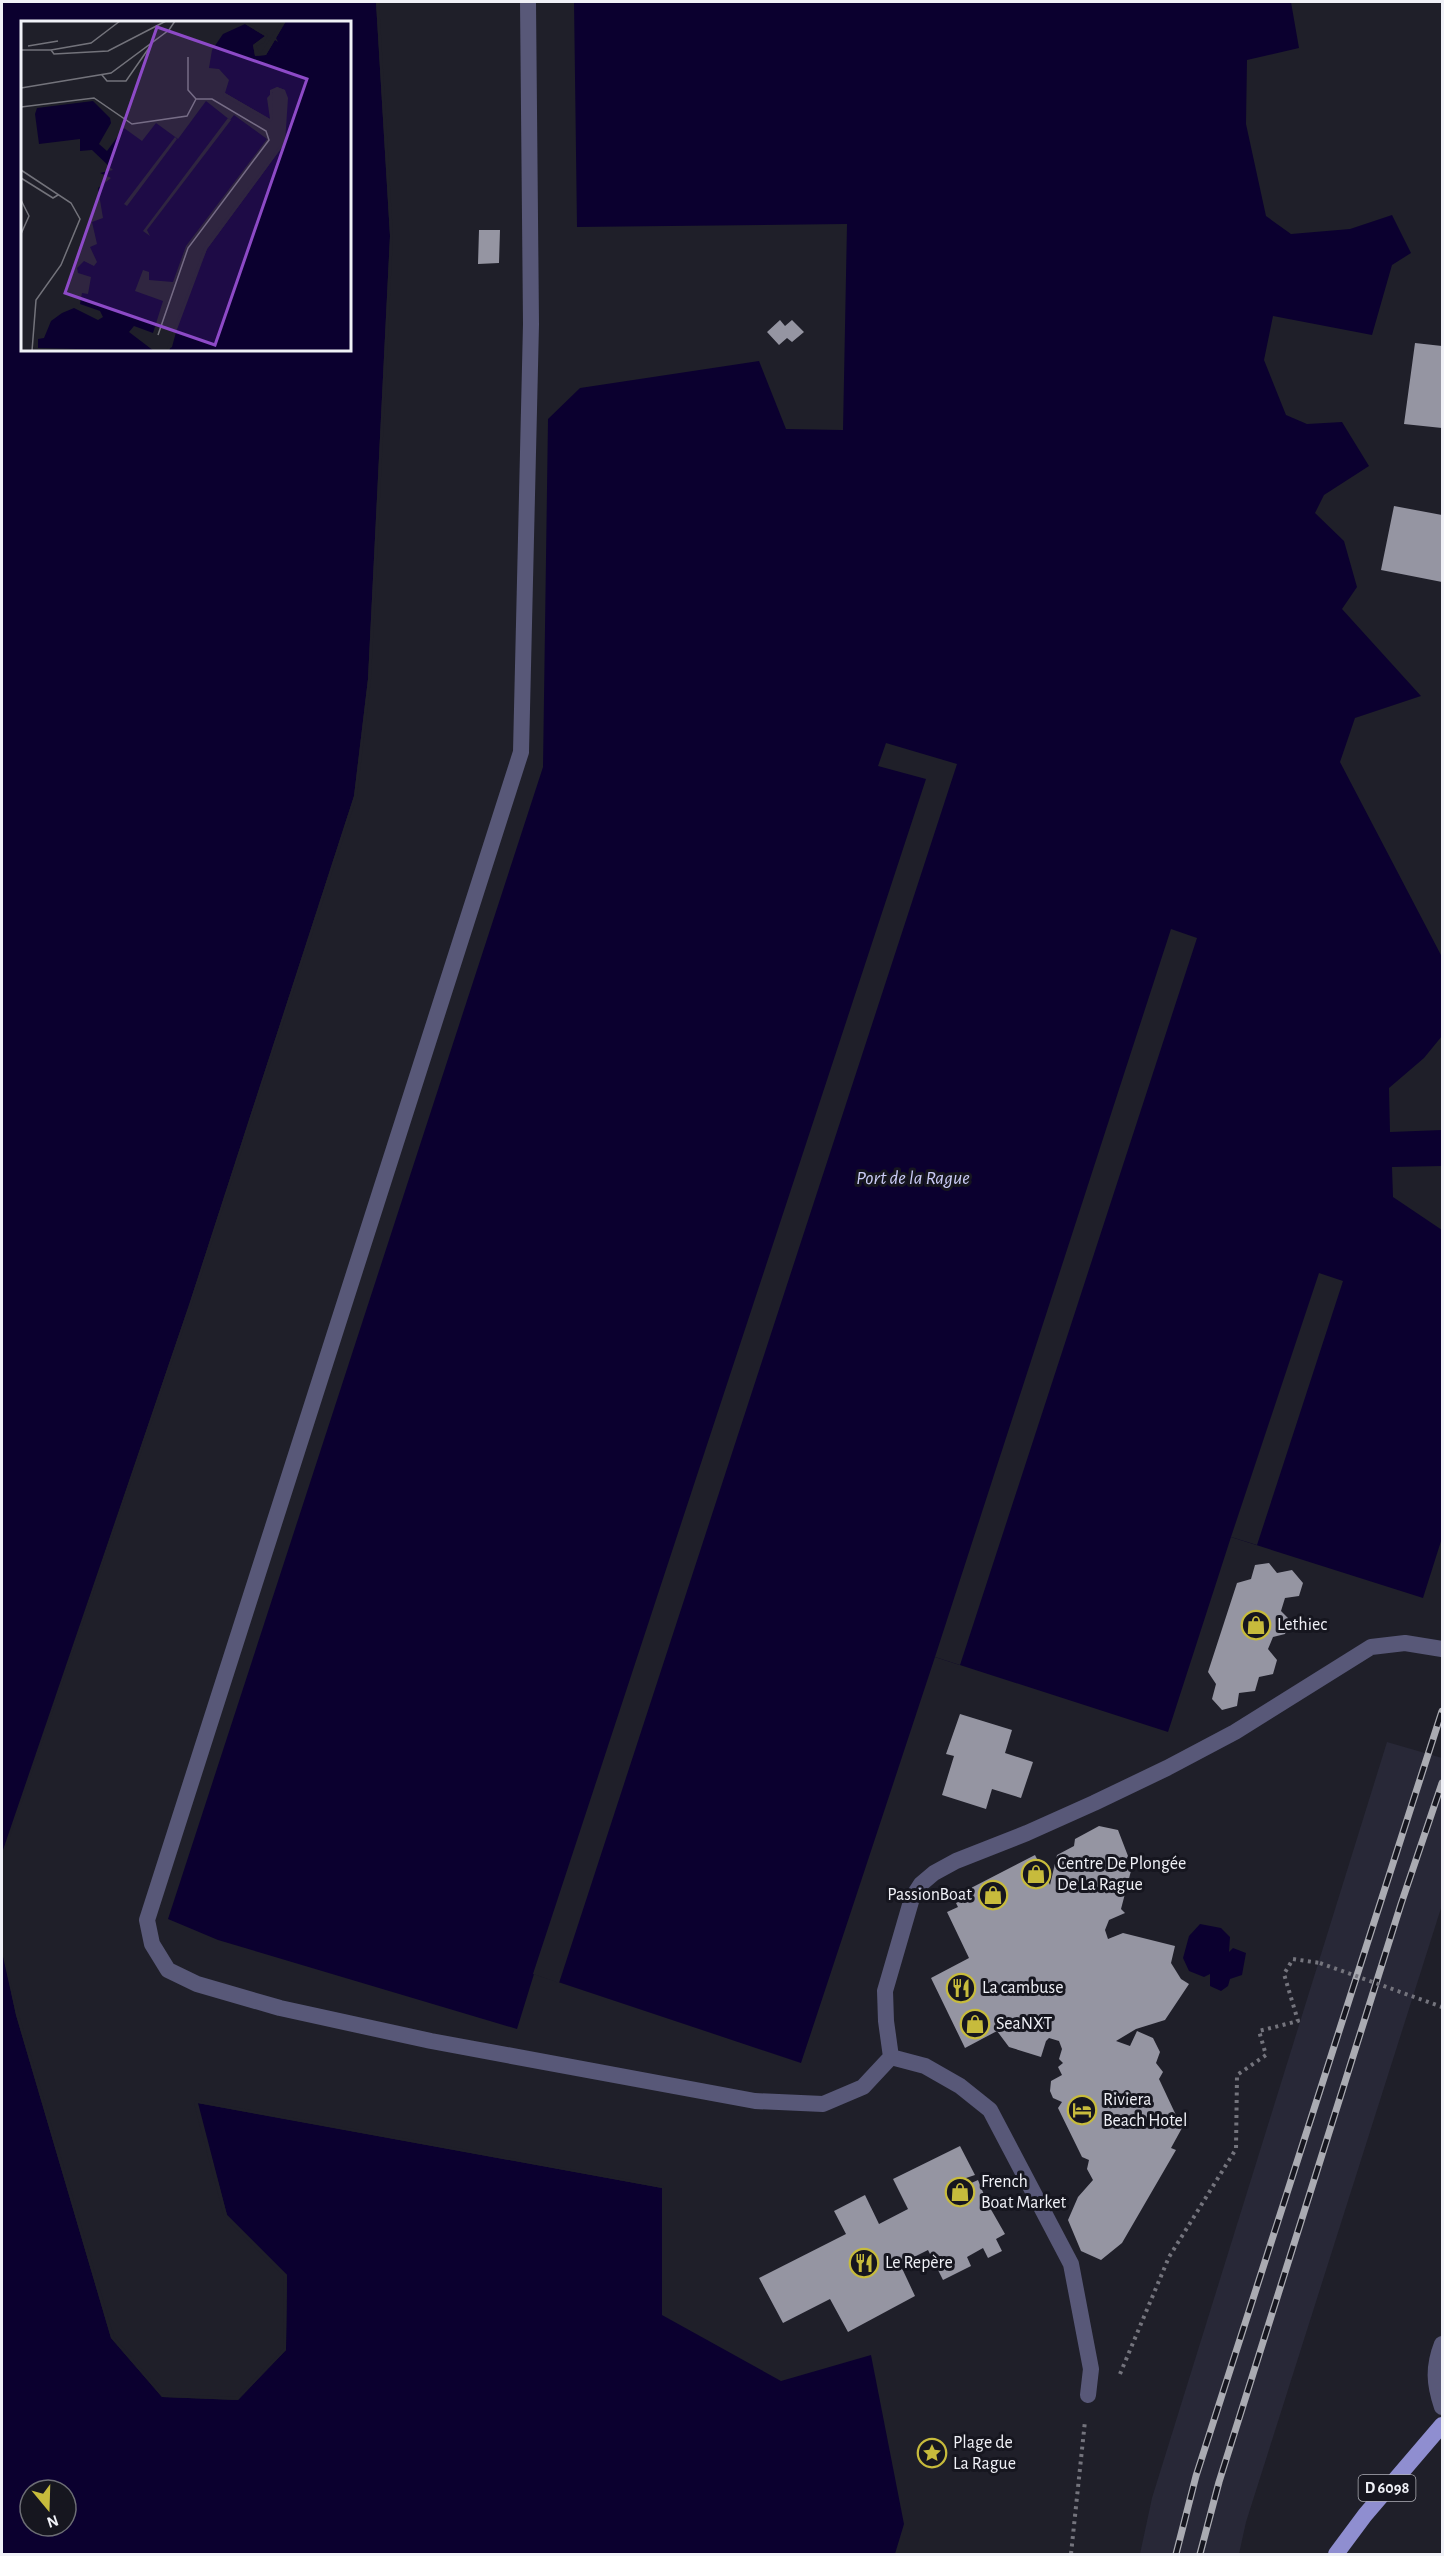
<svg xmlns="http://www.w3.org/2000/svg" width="1444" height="2556" font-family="'Alegreya Sans',sans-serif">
<rect width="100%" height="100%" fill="#1f1f29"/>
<path fill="#282837" d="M1387 1742 1442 1758V1905L1246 2522 1239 2554H1140L1152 2498Z"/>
<path fill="#0b002f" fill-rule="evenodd" d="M2 2H376L390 236 368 679 354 796 189 1305 2 1853ZM22 22H350V350H22Z
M574 2H1291L1299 48 1247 60 1246 124 1266 216 1291 234 1350 229 1392 215 1411 253 1392 265 1372 335 1273 316 1264 360 1286 415 1307 424 1342 422 1369 466 1324 495 1315 513 1344 541 1357 587 1342 609 1421 696 1355 718 1340 762 1442 957V1036L1424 1058 1389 1088 1390 1132 1442 1130V1166L1392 1167 1393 1197 1442 1230V1538L1423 1598 1231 1537 1168 1732 935 1657 801 2063 534 1974 517 2029 218 1940 168 1919 543 767 548 419 580 388 759 361 786 429 843 430 847 224 577 227Z
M1200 1924 1221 1928 1230 1937 1229 1952 1233 1948 1246 1953 1242 1975 1230 1979 1228 1986 1221 1991 1210 1986V1974L1204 1977 1189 1971 1183 1958 1189 1936Z
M2 1952 16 2015 111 2338 162 2397 238 2400 286 2350 287 2275 227 2215 197 2103 662 2188V2315L781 2381 871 2355 904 2524 895 2554H2ZM30 2490H66V2526H30Z"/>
<path fill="#1f1f29" d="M376 2H379L393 236 371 679 357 796 191 1306 4 1854 2 1856 189 1305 354 796 368 679 390 236Z
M886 743 957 764 559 1983 533 1974 926 779 878 766Z
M1171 929 1197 938 960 1665 935 1657Z
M1319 1273 1343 1281 1257 1545 1231 1537Z
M2 1949 19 2015 114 2337 163 2394 237 2397 283 2349 284 2277 224 2216 194 2104 196 2100 663 2186 665 2188V2240H662V2188L198 2103 227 2215 287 2275 286 2350 238 2400 162 2397 111 2338 16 2015Z"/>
<path fill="#9595a2" d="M479 230H500L499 263 478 264Z
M780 320 785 326 792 320 804 332 792 342 787 338 779 345 767 332Z
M1415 343 1442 346V428L1404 424Z
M1394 506 1442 515V582L1381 570Z
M1269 1563 1277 1573 1292 1570 1303 1583 1299 1596 1285 1598 1281 1611 1290 1620 1285 1634 1273 1637 1268 1649 1277 1660 1273 1674 1259 1677 1255 1691 1239 1693 1237 1706 1222 1710 1212 1699 1216 1684 1208 1672 1237 1583 1251 1579 1255 1565Z
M960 1714 1012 1730 1005 1753 1033 1762 1021 1798 992 1789 986 1809 942 1795 954 1756 946 1754Z
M1099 1826 1118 1830 1128 1856 1125 1861 1132 1867 1121 1909 1125 1913 1109 1920 1105 1930 1108 1939 1123 1933 1175 1946 1171 1963 1181 1979 1189 1984 1165 2020 1136 2029 1116 2041 1130 2046 1137 2031 1153 2038 1160 2052 1156 2063 1163 2072 1159 2079 1182 2128 1171 2148 1176 2150 1122 2243 1101 2260 1081 2251 1068 2220 1078 2197 1093 2180 1087 2169 1089 2160 1082 2157 1058 2108 1062 2102 1053 2098 1050 2091 1051 2081 1062 2075 1058 2067 1063 2063 1059 2059 1062 2049 1059 2041 1049 2038 1046 2041 1041 2057 1009 2047 997 2031 965 2048 931 1978 969 1958 947 1912 958 1907 956 1903 974 1895 971 1888 1035 1855 1050 1885 1057 1855 1074 1846 1075 1839Z
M960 2146 975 2175 966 2178 969 2184 978 2180 987 2202 980 2206 982 2211 989 2206 1005 2234 996 2239 1002 2251 988 2258 983 2248 967 2257 971 2266 943 2280 928 2250 900 2264 915 2296 848 2332 830 2299 783 2323 759 2278 846 2234 834 2211 865 2195 879 2224 908 2209 893 2179Z"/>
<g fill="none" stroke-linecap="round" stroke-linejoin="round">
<path stroke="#74747d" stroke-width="4" stroke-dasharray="3 4.5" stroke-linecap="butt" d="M1120 2374 1169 2257 1236 2149 1237 2075 1266 2055 1259 2031 1298 2021 1284 1974 1293 1959 1320 1963
M1071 2554 1085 2421"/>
<path stroke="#585878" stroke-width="16" d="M528 2 531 324 521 752 147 1920 152 1944 168 1970 197 1984 280 2008 431 2041 755 2101 823 2104 863 2087 891 2057
M891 2057 886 2021 885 1991 912 1898 921 1884 934 1873 956 1861 1027 1833 1094 1803 1167 1768 1235 1732 1371 1647 1405 1643 1442 1649
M891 2057 925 2066 960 2086 990 2110 1071 2264 1091 2369 1088 2395"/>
<path stroke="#585878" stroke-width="16" d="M1442 2344C1433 2367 1434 2384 1442 2407"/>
<path stroke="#8f8ed0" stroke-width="16" d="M1336 2554 1365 2515 1442 2425"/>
<g stroke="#aaabb2" stroke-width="7">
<path id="rail" d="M1176 2554 1196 2476 1442 1711
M1200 2554 1219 2482 1401 1904 1442 1783"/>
</g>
<use href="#rail" stroke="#16161f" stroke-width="4.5" stroke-dasharray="14" stroke-linecap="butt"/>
<path stroke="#74747d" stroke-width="4" stroke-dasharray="3 4.5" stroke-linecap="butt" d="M1320 1963 1442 2007"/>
</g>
<defs>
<g id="shop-ring" transform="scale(1.5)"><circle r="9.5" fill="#16161f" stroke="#c7bb3c" stroke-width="1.5"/><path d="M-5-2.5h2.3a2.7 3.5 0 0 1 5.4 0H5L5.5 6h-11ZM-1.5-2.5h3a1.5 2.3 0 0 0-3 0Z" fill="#c7bb3c"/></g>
<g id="restaurant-ring" transform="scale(1.5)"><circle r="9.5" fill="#16161f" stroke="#c7bb3c" stroke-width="1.5"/><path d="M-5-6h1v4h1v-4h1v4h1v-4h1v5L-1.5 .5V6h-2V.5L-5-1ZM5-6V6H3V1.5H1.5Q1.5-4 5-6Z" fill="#c7bb3c"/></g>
<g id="hotel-ring" transform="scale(1.5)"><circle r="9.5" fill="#16161f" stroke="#c7bb3c" stroke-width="1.5"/><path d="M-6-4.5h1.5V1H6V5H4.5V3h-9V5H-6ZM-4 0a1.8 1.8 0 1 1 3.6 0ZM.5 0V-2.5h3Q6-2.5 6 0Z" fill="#c7bb3c"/></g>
<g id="sight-ring" transform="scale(1.5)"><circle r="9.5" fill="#16161f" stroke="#c7bb3c" stroke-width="1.5"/><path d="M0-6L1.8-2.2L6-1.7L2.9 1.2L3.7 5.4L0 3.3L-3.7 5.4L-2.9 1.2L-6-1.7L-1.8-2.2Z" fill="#c7bb3c"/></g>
</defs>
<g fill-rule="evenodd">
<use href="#shop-ring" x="1256" y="1625"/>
<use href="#shop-ring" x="1036" y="1874"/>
<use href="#shop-ring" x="993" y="1895"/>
<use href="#restaurant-ring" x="961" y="1988"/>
<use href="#shop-ring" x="975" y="2024"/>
<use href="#hotel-ring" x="1082" y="2110"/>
<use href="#shop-ring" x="960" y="2192"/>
<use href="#restaurant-ring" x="864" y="2263"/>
<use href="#sight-ring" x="932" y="2453"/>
</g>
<g text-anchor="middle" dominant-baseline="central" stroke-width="6" stroke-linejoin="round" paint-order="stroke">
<rect fill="#16161f" stroke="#afafb6" stroke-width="1.5" x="1358.5" y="2475" width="57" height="26" rx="4.5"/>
<g font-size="16" font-weight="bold" fill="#f0f1f7">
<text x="1387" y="2488">D 6098</text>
</g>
<g font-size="18" fill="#f0f1f7" stroke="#16161f" text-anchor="start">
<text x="1277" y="1625">Lethiec</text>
<text x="1057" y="1864">Centre De Plongée<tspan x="1057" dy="21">De La Rague</tspan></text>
<text x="972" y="1895" text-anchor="end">PassionBoat</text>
<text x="982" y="1988">La cambuse</text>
<text x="996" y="2024">SeaNXT</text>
<text x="1103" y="2100">Riviera<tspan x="1103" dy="21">Beach Hotel</tspan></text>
<text x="981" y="2182">French<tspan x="981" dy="21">Boat Market</tspan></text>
<text x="885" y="2263">Le Repère</text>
<text x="953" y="2443">Plage de<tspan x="953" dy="21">La Rague</tspan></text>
</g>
<g font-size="20" font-style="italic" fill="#cbccf6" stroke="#16161f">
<text x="913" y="1178">Port de la Rague</text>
</g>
</g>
<g transform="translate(21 21)">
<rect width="330" height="330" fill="#1f1f29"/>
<path d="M265 0H330V330H148L186 228 264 122V69L256 66 246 77 249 98 204 72 208 59 198 48 188 47 191 29 202 13 224 3 244 15 232 24 234 35 245 34ZM72 80 89 97 90 102 78 123 86 130 103 107 121 120 135 102 157 118 185 80 209 99 213 94 246 118 165 225 152 261 128 259V251L122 249 114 270 142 280 132 312 113 305 108 311 133 330 17 327V318L23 317 30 300 41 292 53 287 77 299 82 296 79 290 59 283 61 272 67 273 70 256 57 252 56 247 63 240 73 245 76 241 69 226 76 223 71 201 82 197 77 167 90 157 79 152 92 149 71 129 59 130V118L18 123 14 93 16 87Z" fill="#0b002f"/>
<path d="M261 0H265L255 17 257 21 254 19 245 34 234 35 232 24 244 15 224 3 225 1 247 14 243 22 235 25 239 33ZM203 66 204 72 249 98V69L256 66 264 69 267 77 264 122 186 228 162 285 151 326 145 330 183 227 261 122V71H251L252 98 249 101 202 75ZM207 97 210 99 126 209 129 215 122 210ZM154 116 156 118 106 185 103 183Z" fill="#1f1f29"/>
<path fill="none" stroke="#73737b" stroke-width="1.5" d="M7 25 37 20M0 29H30L33 33 87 30 145 0M30 29 70 22 99 0M167 36V69L175 78M81 54 86 60H105L130 24M0 67 90 52 148 9 154 0M0 86 73 77 111 103 166 95 175 78M0 149 50 182 59 198 40 244 15 279 11 330M0 157 32 177 37 174M0 179 8 195 0 213M137 314 167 227 248 119 245 110 191 78H175"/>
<path fill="#8d4ac7" fill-opacity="0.15" stroke="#8d4ac7" stroke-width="3" d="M136 6 286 58 194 324 44 272Z"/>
<rect width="330" height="330" fill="none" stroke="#f0f1f7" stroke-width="3"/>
</g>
<rect width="1444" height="2556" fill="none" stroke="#f0f1f7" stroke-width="6"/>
<g transform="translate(48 2508) rotate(161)"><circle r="28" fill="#16161f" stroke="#6d6e75" stroke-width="1.5"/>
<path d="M0-4.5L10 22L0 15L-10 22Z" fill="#c7bb3c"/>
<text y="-9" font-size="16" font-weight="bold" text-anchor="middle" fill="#f0f1f7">N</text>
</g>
</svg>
